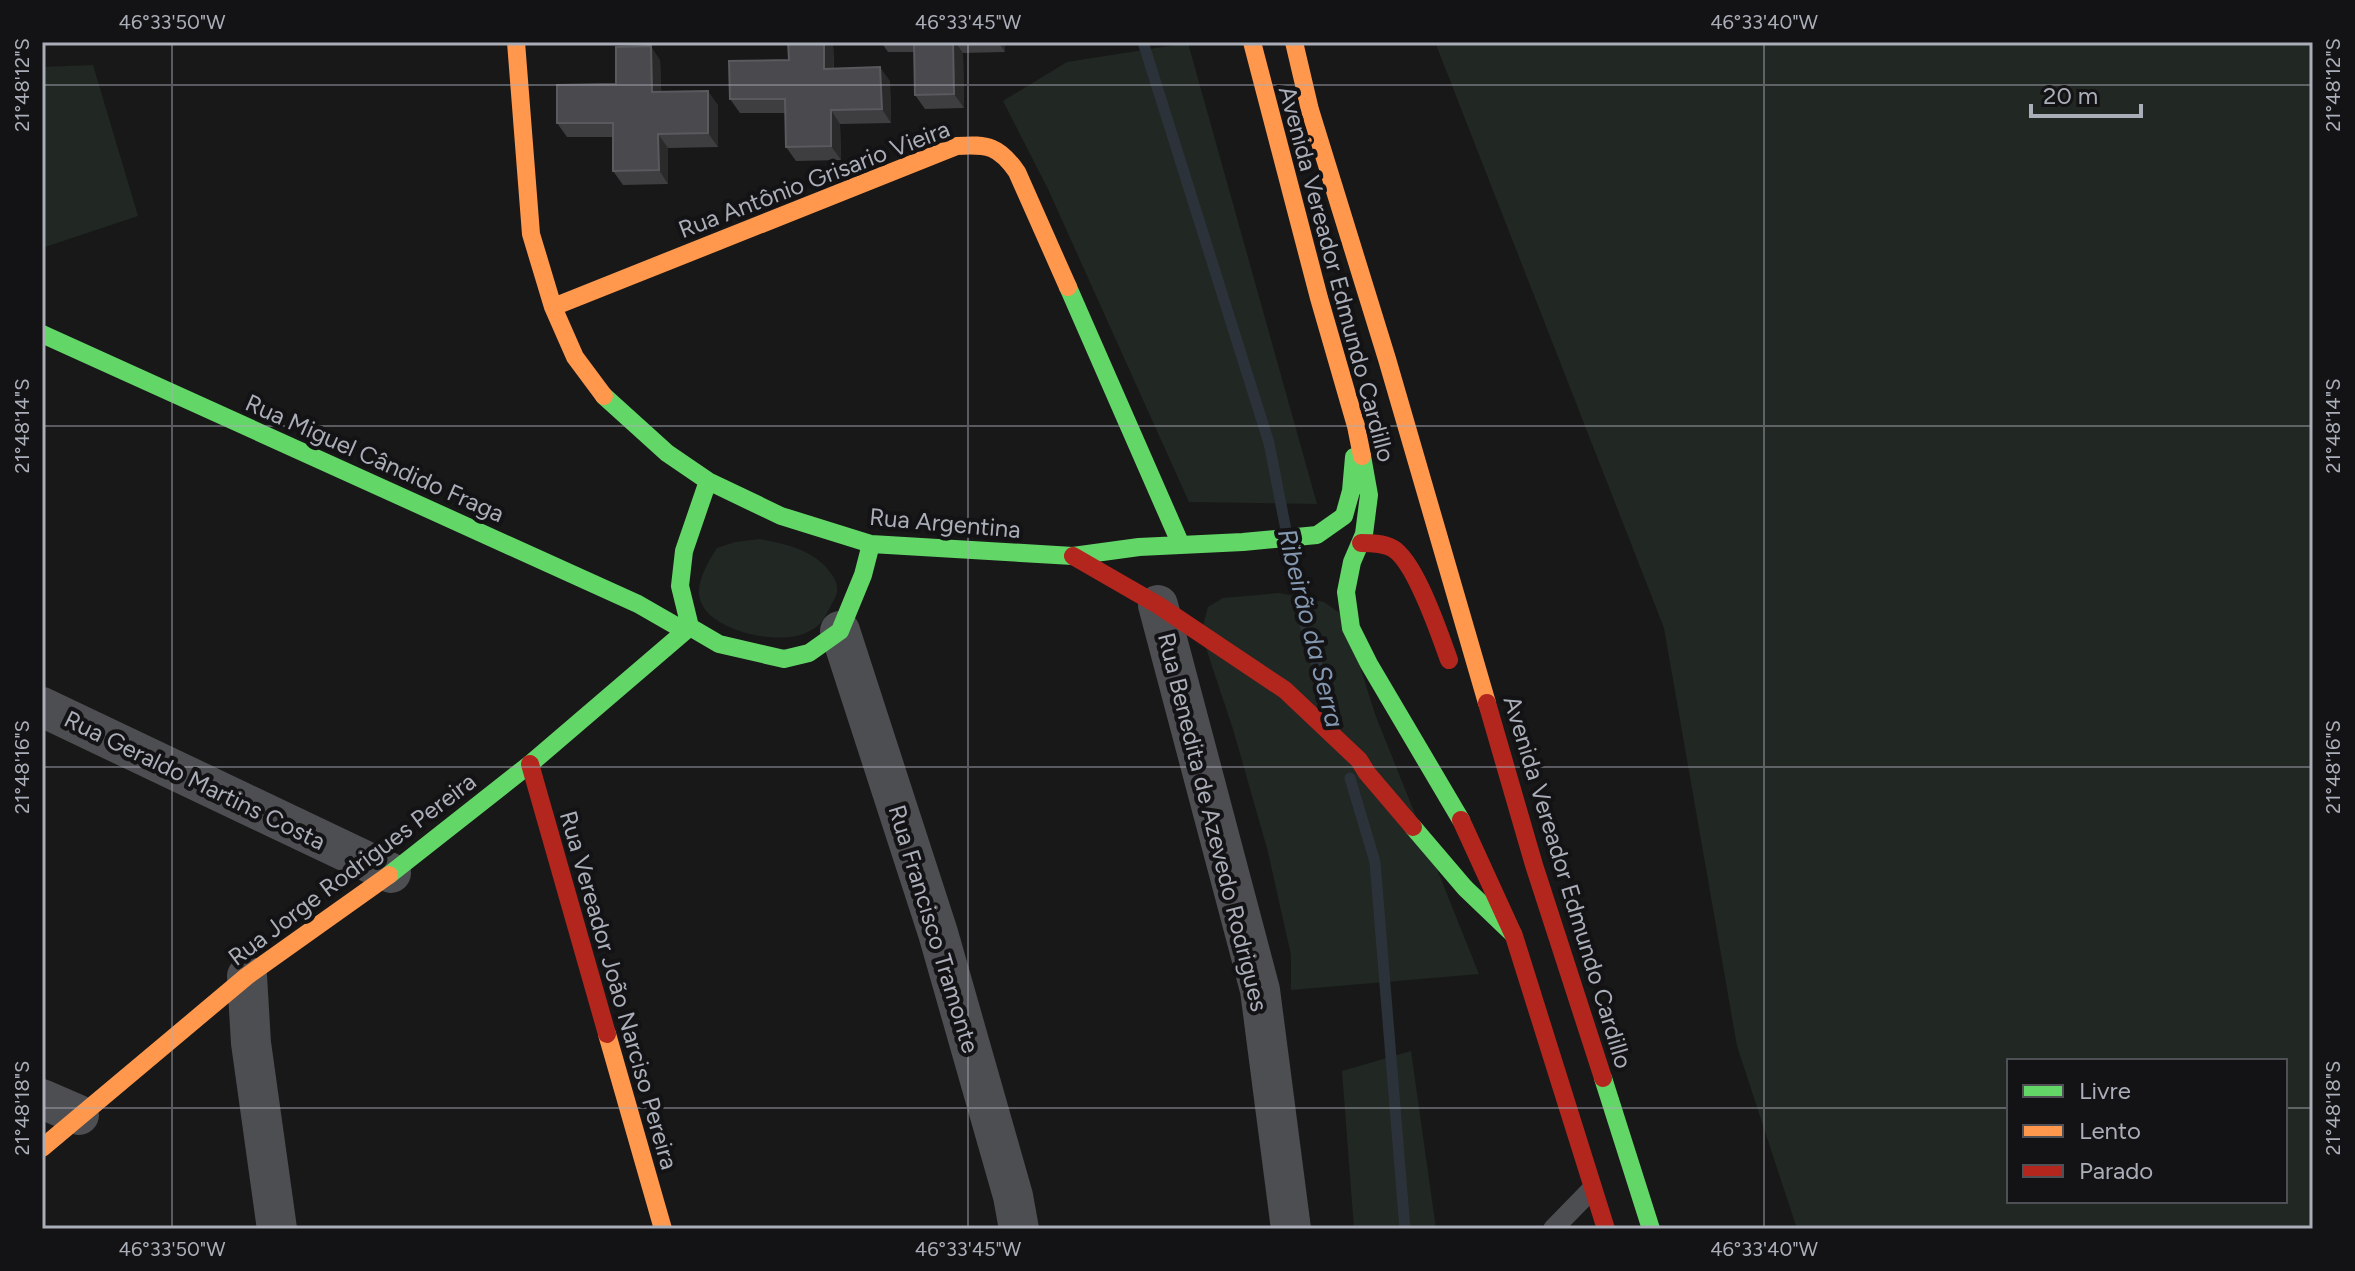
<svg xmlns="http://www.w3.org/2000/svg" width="2355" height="1271" font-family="Figtree,sans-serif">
<rect width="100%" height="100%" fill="#181818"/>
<path fill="#212722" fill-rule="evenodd" d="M1435 42H2313V1229H1797L1737 1046 1664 628ZM2285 1061V1201H2009V1061Z
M1188 43 1317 504 1189 502 1048 189 1003 101 1067 62Z
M93 65 138 216 42 248V67Z
M760 539C785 544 808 548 826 567 831 574 837 579 837 588 838 594 834 600 831 605 824 621 820 627 803 634 775 645 702 630 699 594 698 578 709 561 717 548L735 542Z
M1279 593 1324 602 1344 616 1375 714 1479 974 1291 990V955L1268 852 1233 729 1201 633 1208 607 1223 598Z
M1411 1051 1436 1229H1354L1342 1071Z"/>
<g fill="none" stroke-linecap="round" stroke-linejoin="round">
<path stroke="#2c323a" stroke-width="11" d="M1143 42 1269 443 1286 530
M1289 547 1303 618 1331 712
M1350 778 1375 862 1405 1229"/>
<path stroke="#4d4e51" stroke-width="20" d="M1553 1229 1592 1189"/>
<path stroke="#4d4e51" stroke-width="40" d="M1158 605 1260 990 1291 1229
M840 631 938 933 1013 1196 1019 1229
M42 707 391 873
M247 976 251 1043 277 1229
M42 1099 79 1115"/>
<path stroke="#63d668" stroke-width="18" d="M1068 287 1181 545
M42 334 638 604 685 631
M604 396 667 453 708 481 781 516 871 544 1073 556 1139 547 1243 542 1317 535 1344 516 1351 491 1354 457
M1362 456 1369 495 1364 534 1352 562 1346 592 1351 628 1369 664 1461 820
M708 481 684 551 680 586 690 627 719 644 784 659 809 653 840 631 863 575 871 544
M1413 827 1465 888 1513 934
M389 875 530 764 690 627
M1603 1078 1651 1229"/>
<path stroke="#ff974d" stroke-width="18" d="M516 42 531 234 553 307 575 357 604 396
M1252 42 1319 298 1356 426 1362 456
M1294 42 1310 110 1387 359 1487 703
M553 307 957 146C988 144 999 146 1017 172L1068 287
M607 1034 663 1229
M42 1148 247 976 389 875"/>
<path stroke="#b3261e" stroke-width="18" d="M1361 543C1371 543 1383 543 1392 548 1415 560 1440 635 1449 660
M1073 556 1158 605 1285 690 1359 760 1367 773 1413 827
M1487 703 1534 865 1603 1078
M530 764 607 1034
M1461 820 1514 936 1606 1229"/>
</g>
<path fill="#3e3e41" d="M788 42H833L834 68 890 81 891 123 840 124 841 160 796 161 786 147 785 113H740L730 99 789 60Z
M881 42H1005V52L963 53 964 108 925 109 915 95 914 52H888Z
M660 60 661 92 718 105V147L668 148V184L623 185 613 171V137H567L557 123 616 84Z"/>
<path fill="#2a2a2b" d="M824 42H833L834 82 824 69Z
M953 42H955L963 53 964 108 954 94Z
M998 42H1005V52Z
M651 46 660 60 662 106 652 92Z
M880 67 890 81 891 123 882 109Z
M708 91 718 105V147L708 133Z
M831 110 840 124 841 160 831 146Z
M658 134 668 148V184L659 170Z"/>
<path fill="#4a4a4e" stroke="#595a5e" stroke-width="2" d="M788 42H824V69L880 67 882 109 831 110V146L786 147 785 99H730L729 61 789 60Z
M914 42H953L954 94 915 95Z
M651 46 652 92 708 91V133L658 134 659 170 613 171V123H557V85L616 84V47Z"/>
<path fill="none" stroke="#aaaeb8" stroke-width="2" stroke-opacity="0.45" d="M172 42V1229M968 42V1229M1764 42V1229M42 85H2313M42 426H2313M42 767H2313M42 1108H2009M2285 1108H2313"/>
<g text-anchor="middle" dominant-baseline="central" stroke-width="8" stroke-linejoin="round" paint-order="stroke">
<g font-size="24" fill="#aaaeb8" stroke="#131214">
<text transform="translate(814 179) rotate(-21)">Rua Antônio Grisario Vieira</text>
<text transform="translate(1337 274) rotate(75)">Avenida Vereador Edmundo Cardillo</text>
<text transform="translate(375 458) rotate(24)">Rua Miguel Cândido Fraga</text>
<text transform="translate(945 523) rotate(5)">Rua Argentina</text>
<text transform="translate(195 780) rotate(26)">Rua Geraldo Martins Costa</text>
<text transform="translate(1213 822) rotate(76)">Rua Benedita de Azevedo Rodrigues</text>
<text transform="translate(352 869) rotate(-37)">Rua Jorge Rodrigues Pereira</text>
<text transform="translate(1568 882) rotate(73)">Avenida Vereador Edmundo Cardillo</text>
<text transform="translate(934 929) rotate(73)">Rua Francisco Tramonte</text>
<text transform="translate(619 990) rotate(74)">Rua Vereador João Narciso Pereira</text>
</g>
<g font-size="26" font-style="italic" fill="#8498b1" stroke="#131214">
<text transform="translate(1311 628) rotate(76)">Ribeirão da Serra</text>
</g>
</g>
<rect width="2355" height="1271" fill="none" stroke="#131214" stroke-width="88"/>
<rect x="2007" y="1059" width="280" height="144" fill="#131214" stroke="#4f5056" stroke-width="2"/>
<rect x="2023" y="1085" width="40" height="12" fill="#63d668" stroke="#4f5056" stroke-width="2"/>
<text x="2079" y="1099" font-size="24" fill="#aaaeb8">Livre</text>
<rect x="2023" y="1125" width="40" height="12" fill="#ff974d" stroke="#4f5056" stroke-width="2"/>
<text x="2079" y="1139" font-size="24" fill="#aaaeb8">Lento</text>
<rect x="2023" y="1165" width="40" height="12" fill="#b3261e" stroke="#4f5056" stroke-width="2"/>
<text x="2079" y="1179" font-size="24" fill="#aaaeb8">Parado</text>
<path d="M2031 104v12h110v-12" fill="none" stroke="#aaaeb8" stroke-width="4"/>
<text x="2043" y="104" font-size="24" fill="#aaaeb8" stroke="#131214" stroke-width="6" paint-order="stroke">20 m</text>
<rect x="44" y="44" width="2267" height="1183" fill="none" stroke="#aaaeb8" stroke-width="3"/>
<g font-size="20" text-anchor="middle" fill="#aaaeb8">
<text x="172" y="29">46°33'50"W</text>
<text x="968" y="29">46°33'45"W</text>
<text x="1764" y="29">46°33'40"W</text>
<text transform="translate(22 85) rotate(-90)" y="7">21°48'12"S</text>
<text transform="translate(2333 85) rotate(-90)" y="7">21°48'12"S</text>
<text transform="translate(22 426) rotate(-90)" y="7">21°48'14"S</text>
<text transform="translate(2333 426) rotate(-90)" y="7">21°48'14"S</text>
<text transform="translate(22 767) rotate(-90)" y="7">21°48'16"S</text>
<text transform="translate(2333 767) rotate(-90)" y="7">21°48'16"S</text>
<text transform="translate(22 1108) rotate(-90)" y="7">21°48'18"S</text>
<text transform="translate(2333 1108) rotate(-90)" y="7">21°48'18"S</text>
<text x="172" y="1256">46°33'50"W</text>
<text x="968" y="1256">46°33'45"W</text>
<text x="1764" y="1256">46°33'40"W</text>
</g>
</svg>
